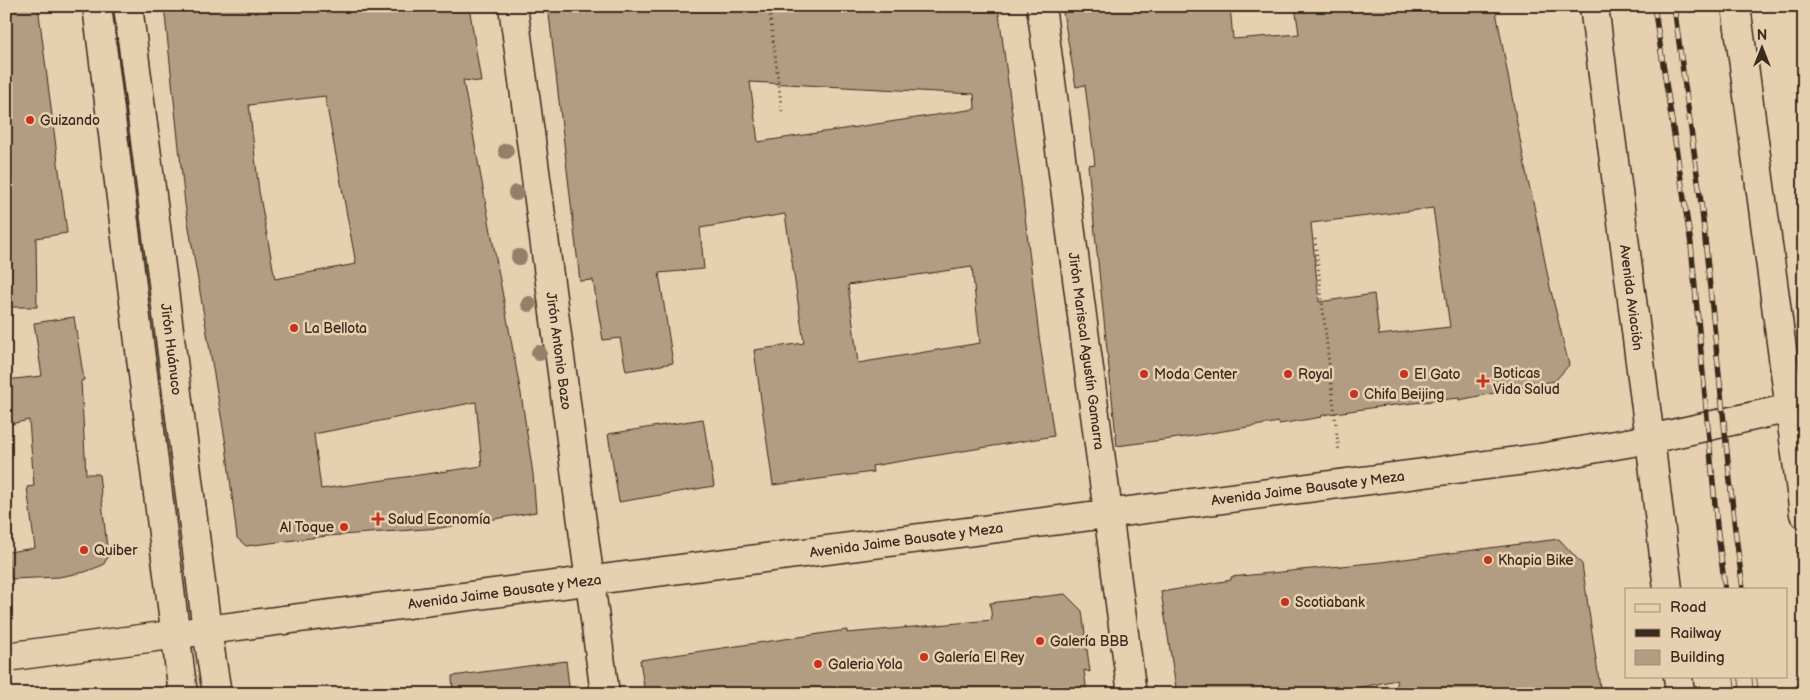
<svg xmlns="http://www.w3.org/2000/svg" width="1810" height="700" font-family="'Balsamiq Sans',sans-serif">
<rect width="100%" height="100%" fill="#e6d0af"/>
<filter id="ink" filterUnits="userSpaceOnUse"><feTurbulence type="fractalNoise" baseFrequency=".02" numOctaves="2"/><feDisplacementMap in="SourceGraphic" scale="10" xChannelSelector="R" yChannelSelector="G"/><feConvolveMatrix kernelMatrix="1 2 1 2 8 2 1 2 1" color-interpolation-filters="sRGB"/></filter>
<g filter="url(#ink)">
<path fill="#b29d82" stroke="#3b2a1e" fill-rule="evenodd" d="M6 6H38L67 233 36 238 37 307H10V241L6 242Z
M164 6H469L481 82 463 80 521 394 533 474 536 512 440 528 327 536 246 546 237 538 226 445 185 204ZM325 96 356 264 275 279 259 191 249 105ZM476 402 482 466 321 489 314 434Z
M548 6H998L1021 182 1039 336 1054 436 872 466 873 472 773 485 754 350 804 343 785 214 700 228 704 269 659 273 673 363 626 371 620 338 603 340 593 280 580 281ZM750 82 974 94 975 109 758 142ZM972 267 980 343 858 363 848 285Z
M1062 6H1230L1233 39 1299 34 1295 6H1495L1528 182 1532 196 1550 287 1569 365 1555 381 1459 400V398L1377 407 1322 415V417L1279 424V422L1186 437 1117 446 1088 165 1095 164 1085 85 1076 87ZM1433 208 1450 327 1379 335 1374 294 1319 302 1311 223Z
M74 317 84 380 81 381 86 474H99L108 557 103 565 85 572 59 577 11 579 8 552 35 548 27 487 34 486 29 420 6 425V380L42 376 34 323Z
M703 419 714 486 619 502 608 434Z
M1559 539 1582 564 1601 694H1398L1396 680 1329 694H1177L1161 592 1231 580V577L1381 562Z
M1065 594 1082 611 1090 672 1084 670 1087 694H645L640 660 847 630V633L992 620 990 603Z
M566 661 570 694H453L452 676Z"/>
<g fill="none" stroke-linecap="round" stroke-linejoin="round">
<g stroke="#3b2a1e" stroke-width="31">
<g id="street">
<path id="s1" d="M513 6 605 694"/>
<path id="s2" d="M1041 6 1132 694"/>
<path id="s3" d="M207 630 1540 458 1650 439"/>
</g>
</g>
<g stroke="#3b2a1e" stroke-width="31">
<g id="secondary">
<path d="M97 6 183 694"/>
<path id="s4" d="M128 6 207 630 217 694"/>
<path d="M1650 439 1804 405"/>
<path d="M6 657 193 632"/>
</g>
</g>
<g stroke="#3b2a1e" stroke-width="31">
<g id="primary">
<path id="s5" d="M1594 6 1650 439 1668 589"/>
<path d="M1736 6 1804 514"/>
<path d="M1678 676 1680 694"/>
</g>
</g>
<path stroke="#3b2a1e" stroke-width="3" stroke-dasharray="1 4" stroke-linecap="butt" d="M769 6 782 111
M1315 239 1339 452"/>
<use href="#street" stroke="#e6d0af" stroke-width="28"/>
<use href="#secondary" stroke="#e6d0af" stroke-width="28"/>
<use href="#primary" stroke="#e6d0af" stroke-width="28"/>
<g stroke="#3b2a1e" stroke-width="5.5">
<path id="rail" d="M1654 6 1691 244 1717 526 1725 589
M1674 6 1702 210 1735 529 1743 589
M1736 676 1738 694
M1754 676 1756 694"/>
</g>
<use href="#rail" stroke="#e6d0af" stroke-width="4" stroke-dasharray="11" stroke-linecap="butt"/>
</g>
<g fill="#948069">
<circle cx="506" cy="151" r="8"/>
<circle cx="516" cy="193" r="8"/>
<circle cx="519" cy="257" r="8"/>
<circle cx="529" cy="304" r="8"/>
<circle cx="539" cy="353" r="8"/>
</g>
</g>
<g fill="#c8321e" stroke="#e6d0af" stroke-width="2">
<circle cx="30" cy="120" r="5"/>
<circle cx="294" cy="328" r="5"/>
<circle cx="1144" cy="374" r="5"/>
<circle cx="1288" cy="374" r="5"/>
<circle cx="1404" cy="374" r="5"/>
<path d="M1480.5 373.5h5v5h5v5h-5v5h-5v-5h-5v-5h5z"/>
<circle cx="1354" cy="394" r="5"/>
<path d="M375.5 511.5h5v5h5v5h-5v5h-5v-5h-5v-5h5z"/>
<circle cx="344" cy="527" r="5"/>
<circle cx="84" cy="550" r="5"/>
<circle cx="1488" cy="560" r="5"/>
<circle cx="1285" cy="602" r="5"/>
<circle cx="1040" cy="641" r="5"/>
<circle cx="924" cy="657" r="5"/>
<circle cx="818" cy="664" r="5"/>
</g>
<g text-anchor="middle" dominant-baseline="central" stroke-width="5" stroke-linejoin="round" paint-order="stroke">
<g font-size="14" fill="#3b2a1e" stroke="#e6d0af" text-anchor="start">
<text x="40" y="120">Guizando</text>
<text x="304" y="328">La Bellota</text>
<text x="1493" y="373">Boticas<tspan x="1493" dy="16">Vida Salud</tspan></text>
<text x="1154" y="374">Moda Center</text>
<text x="1298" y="374">Royal</text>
<text x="1414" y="374">El Gato</text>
<text x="1364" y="394">Chifa Beijing</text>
<text x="388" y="519">Salud Economía</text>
<text x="334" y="527" text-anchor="end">Al Toque</text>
<text x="94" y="550">Quiber</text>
<text x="1498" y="560">Khapia Bike</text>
<text x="1295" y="602">Scotiabank</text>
<text x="1050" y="641">Galería BBB</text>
<text x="934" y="657">Galería El Rey</text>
<text x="828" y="664">Galeria Yola</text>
</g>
<g font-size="14" fill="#3b2a1e" stroke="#e6d0af">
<text stroke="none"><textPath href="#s5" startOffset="294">Avenida Aviación</textPath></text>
<text stroke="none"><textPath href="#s4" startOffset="346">Jirón Huánuco</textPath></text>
<text stroke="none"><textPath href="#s1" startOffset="348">Jirón Antonio Bazo</textPath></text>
<text stroke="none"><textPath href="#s2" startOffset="348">Jirón Mariscal Agustín Gamarra</textPath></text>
<text stroke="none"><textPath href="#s3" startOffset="1110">Avenida Jaime Bausate y Meza</textPath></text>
<text stroke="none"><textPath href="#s3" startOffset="705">Avenida Jaime Bausate y Meza</textPath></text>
<text stroke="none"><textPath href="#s3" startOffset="300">Avenida Jaime Bausate y Meza</textPath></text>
</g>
</g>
<rect width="1810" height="700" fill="none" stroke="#e6d0af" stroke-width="25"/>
<rect x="12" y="12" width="1785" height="675" fill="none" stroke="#3b2a1e" stroke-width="2" filter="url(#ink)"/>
<rect x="1625" y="588" width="162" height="90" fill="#e6d0af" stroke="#a28e75"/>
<rect x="1635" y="604" width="25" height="8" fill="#e6d0af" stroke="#a28e75"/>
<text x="1670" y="612" font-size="15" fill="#3b2a1e">Road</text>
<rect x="1635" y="629" width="25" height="8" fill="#3b2a1e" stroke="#a28e75"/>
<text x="1670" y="638" font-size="15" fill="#3b2a1e">Railway</text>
<rect x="1635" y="650" width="25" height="15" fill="#b29d82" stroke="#a28e75"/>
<text x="1670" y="662" font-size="15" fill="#3b2a1e">Building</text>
<g transform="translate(1762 48)" stroke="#e6d0af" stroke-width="4" paint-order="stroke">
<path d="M0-4L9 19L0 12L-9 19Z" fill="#3b2a1e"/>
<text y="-8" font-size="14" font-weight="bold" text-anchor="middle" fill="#3b2a1e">N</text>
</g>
</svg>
